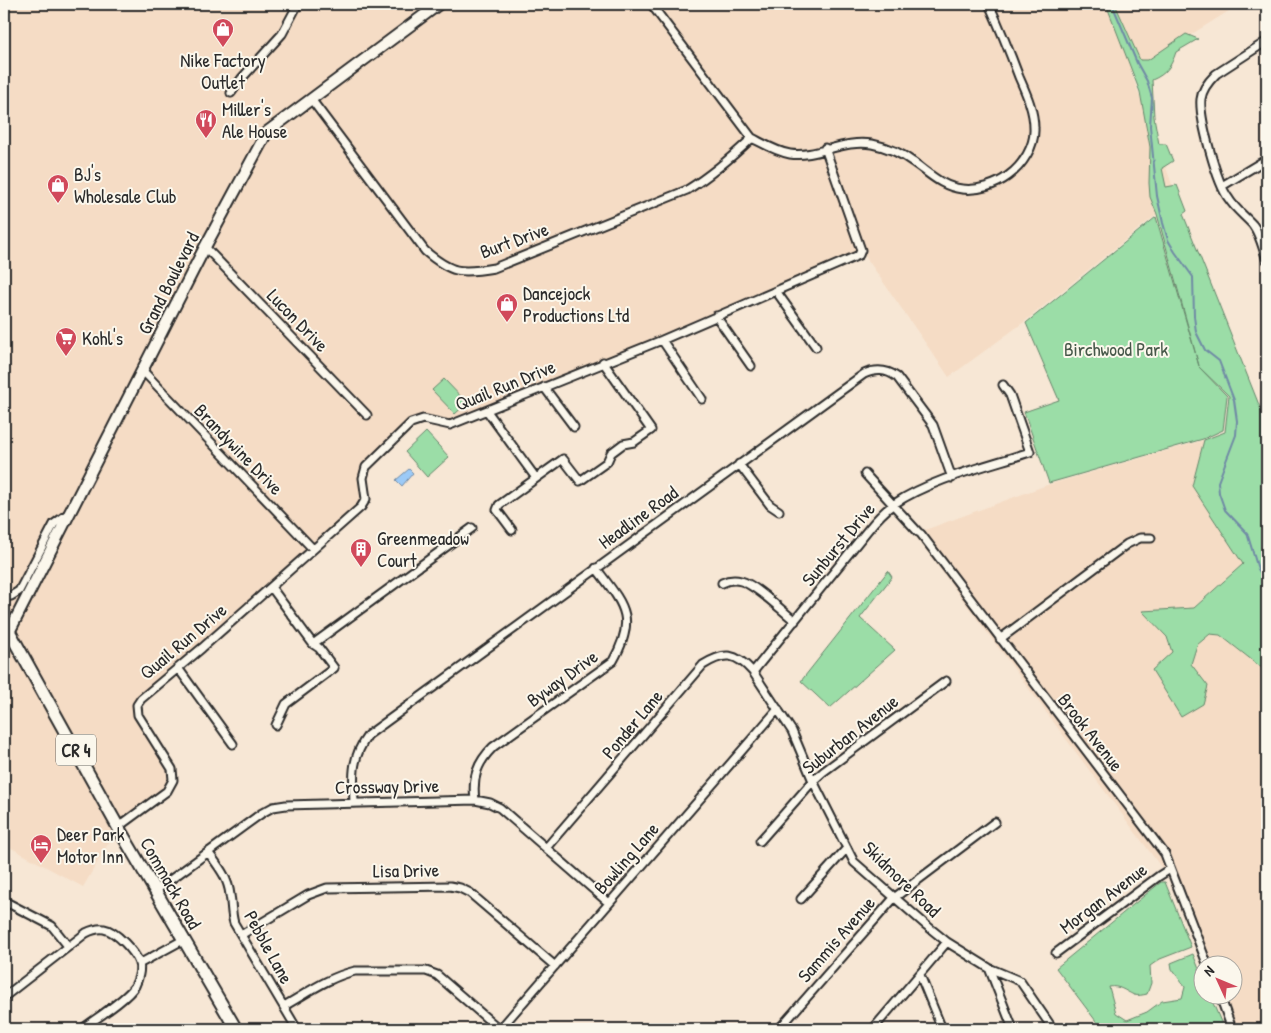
<svg xmlns="http://www.w3.org/2000/svg" width="1271" height="1033" font-family="'Patrick Hand',sans-serif">
<rect width="100%" height="100%" fill="#f7e7d5"/>
<filter id="ink" filterUnits="userSpaceOnUse"><feTurbulence type="fractalNoise" baseFrequency=".02" numOctaves="2"/><feDisplacementMap in="SourceGraphic" scale="10" xChannelSelector="R" yChannelSelector="G"/><feConvolveMatrix kernelMatrix="1 2 1 2 8 2 1 2 1" color-interpolation-filters="sRGB"/></filter>
<g filter="url(#ink)">
<path fill="#f5dcc5" d="M4 4H1240L1131 72 1177 198 1024 322 949 377 861 250 859 255 450 425 418 419 366 467V499L140 699 137 709 172 769 167 791 118 827 83 887 4 844Z
M1204 440 1192 486 1243 564 1194 608 1142 611 1167 637 1172 652 1208 686 1191 664 1197 645 1210 634 1220 635 1267 672V1029H1228L1214 996H1234V966H1204L1203 968 1167 875 914 534 1047 485Z"/>
<path fill="#9bdda7" stroke="#638469" d="M1106 4H1115L1140 60H1148L1186 34 1198 39 1176 52C1171 67 1166 74 1152 80L1154 117 1159 144H1166L1173 161 1162 168 1166 187 1177 185 1187 211 1183 214 1267 425V672L1220 635 1210 634 1197 645 1191 664 1208 686 1203 704 1181 717 1152 670 1172 652 1167 637 1142 611 1194 608 1243 564 1192 486 1204 440 1225 432 1229 396 1199 367 1227 396 1223 430 1203 439 1049 483 1024 412 1059 400 1026 323 1156 217 1199 366 1157 214 1150 197 1149 183 1150 147 1140 92Z
M444 379 467 403 455 414 432 390Z
M426 432 449 457 427 477 405 452Z
M888 571 892 577 860 618 895 650 830 708 801 681Z
M1161 882H1165L1191 947 1160 959 1150 966 1151 983 1147 994C1143 995 1138 996 1134 995 1125 991 1119 985 1109 987L1116 1013 1127 1020 1147 1012 1162 1001 1182 998 1185 987 1172 969 1171 963 1193 954 1203 979 1204 996H1210L1224 1029H1102L1056 968Z"/>
<path fill="#9ccaf7" stroke="#6f8aa5" d="M409 469 413 473 402 486 396 480Z"/>
<g fill="none" stroke-linecap="round" stroke-linejoin="round">
<path stroke="#6f8aa5" stroke-width="2" d="M1112 4 1137 63 1147 81 1152 98 1150 126 1157 196 1163 223 1168 240 1175 252 1193 277 1194 316 1196 332 1205 350 1219 361 1234 400 1237 421 1236 435 1218 482 1219 493 1225 510 1247 533 1258 569 1267 583"/>
<g stroke="#2b2b2b" stroke-width="11">
<path id="street" d="M651 4 752 138C764 144 777 152 790 154 817 158 843 139 872 144 887 147 901 153 913 162 929 173 942 187 962 189 978 191 996 185 1008 176 1023 165 1035 146 1034 128 1034 110 1026 93 1019 77 1010 53 1000 28 989 4
M1267 41 1216 74C1209 81 1202 89 1201 99 1199 118 1217 184 1229 199 1235 209 1245 216 1253 225 1260 234 1263 249 1267 260
M231 93 242 78 282 34 298 4
M311 99 425 251C451 273 460 274 494 268L687 190C711 175 731 158 752 138
M1222 186 1267 159
M205 247 367 415
M776 291 816 347
M716 316 751 366
M662 340 702 399
M143 371 313 549
M544 387 574 427
M487 411 536 478
M739 464 770 505 779 511
M865 474 918 532
M512 530 497 510 499 505 563 459 580 481 607 462 611 453 623 444 634 442 651 430 603 362
M921 534 1165 854 1208 966
M722 583C728 580 733 579 741 581 756 585 781 610 795 621
M271 587 313 644 319 648 334 668 286 704 276 725
M4 597 11 596 19 591 54 524 69 513
M1000 639 1127 544 1140 538H1151
M313 644 472 528
M178 668 233 744
M753 672 867 531C875 521 884 511 894 504 931 479 987 466 1030 452L1010 395 1003 385
M475 800C472 778 477 763 493 747L613 661C638 617 623 604 596 568
M354 803C353 776 351 758 368 735L864 374C876 369 886 369 897 377L933 425 952 478
M118 827 167 791 173 780 172 769 138 715 137 705 141 699 202 648 361 507 366 499 363 478 366 467 411 423 423 419 450 425 662 340 859 255 861 250 825 148
M760 841 813 781 823 772 946 681
M546 848 703 665C725 651 736 653 753 672L792 731 813 781 854 862 926 925 947 942 989 968 1020 981 1053 1029
M208 852C218 866 228 877 230 895 232 905 231 913 234 923L297 1029
M155 891 262 813 273 807 286 805 475 800 490 803 500 808 609 903
M801 899 847 848
M4 901 52 926 68 946
M241 935 308 895 327 888 450 886 460 888 470 893 555 966
M1056 953 1159 876 1170 869
M139 964 183 940
M989 968 1013 1029
M920 975 942 1029
M1220 996 1232 1029
M4 997 86 933C92 930 97 928 104 929 116 931 135 952 139 963 141 970 138 980 135 986 127 999 95 1019 82 1029
M284 1006C307 993 329 977 355 971H426L437 975 499 1029
M500 1029 778 709
M779 1029 894 898 995 822
M873 1029 947 942"/>
</g>
<g stroke="#2b2b2b" stroke-width="14">
<path id="secondary" d="M4 642 205 247 267 132 439 4"/>
</g>
<g stroke="#2b2b2b" stroke-width="15">
<path id="primary" d="M4 622 118 827 236 1029"/>
</g>
<use href="#street" stroke="#fbf7ec" stroke-width="7"/>
<use href="#secondary" stroke="#fbf7ec" stroke-width="10"/>
<use href="#primary" stroke="#fbf7ec" stroke-width="11"/>
</g>
</g>
<defs>
<g id="shop-pin" transform="scale(1.125)"><path d="M0 17L-7.5 6A9.5 9.5 0 1 1 7.5 6Z" fill="#d1495b" stroke="#fbf7ec"/><path d="M-5-2.5h2.3a2.7 3.5 0 0 1 5.4 0H5L5.5 6h-11ZM-1.5-2.5h3a1.5 2.3 0 0 0-3 0Z" fill="#fff"/></g>
<g id="restaurant-pin" transform="scale(1.125)"><path d="M0 17L-7.5 6A9.5 9.5 0 1 1 7.5 6Z" fill="#d1495b" stroke="#fbf7ec"/><path d="M-5-6h1v4h1v-4h1v4h1v-4h1v5L-1.5 .5V6h-2V.5L-5-1ZM5-6V6H3V1.5H1.5Q1.5-4 5-6Z" fill="#fff"/></g>
<g id="supermarket-pin" transform="scale(1.125)"><path d="M0 17L-7.5 6A9.5 9.5 0 1 1 7.5 6Z" fill="#d1495b" stroke="#fbf7ec"/><path d="M-6-5.5h2.5l.6 2H6L4.5 2H-2.5L-4.4-4H-6ZM-1.5 3.2a1.3 1.3 0 1 0 .1 0ZM3 3.2a1.3 1.3 0 1 0 .1 0Z" fill="#fff"/></g>
<g id="building-pin" transform="scale(1.125)"><path d="M0 17L-7.5 6A9.5 9.5 0 1 1 7.5 6Z" fill="#d1495b" stroke="#fbf7ec"/><path d="M-4-6H4V6H1V3H-1V6H-4ZM-2.5-4.3h1.7v1.8h-1.7ZM.8-4.3h1.7v1.8H.8ZM-2.5-1h1.7V.8h-1.7ZM.8-1h1.7V.8H.8Z" fill="#fff"/></g>
<g id="hotel-pin" transform="scale(1.125)"><path d="M0 17L-7.5 6A9.5 9.5 0 1 1 7.5 6Z" fill="#d1495b" stroke="#fbf7ec"/><path d="M-6-4.5h1.5V1H6V5H4.5V3h-9V5H-6ZM-4 0a1.8 1.8 0 1 1 3.6 0ZM.5 0V-2.5h3Q6-2.5 6 0Z" fill="#fff"/></g>
</defs>
<g fill-rule="evenodd">
<use href="#shop-pin" x="223" y="29"/>
<use href="#restaurant-pin" x="206" y="120"/>
<use href="#shop-pin" x="58" y="185"/>
<use href="#shop-pin" x="507" y="304"/>
<use href="#supermarket-pin" x="66" y="338"/>
<use href="#building-pin" x="361" y="549"/>
<use href="#hotel-pin" x="41" y="845"/>
</g>
<g text-anchor="middle" dominant-baseline="central" stroke-width="4" stroke-linejoin="round" paint-order="stroke">
<rect fill="#fbf7ec" stroke="#696865" stroke-width="1" x="56" y="734.5" width="40" height="31" rx="4"/>
<g font-size="18" font-weight="bold" fill="#2b2b2b">
<text x="76" y="750">CR 4</text>
</g>
<g font-size="19" fill="#2b2b2b" stroke="#fbf7ec" text-anchor="start">
<text x="223" y="60" text-anchor="middle">Nike Factory<tspan x="223" dy="22">Outlet</tspan></text>
<text x="222" y="109">Miller's<tspan x="222" dy="22">Ale House</tspan></text>
<text x="74" y="174">BJ's<tspan x="74" dy="22">Wholesale Club</tspan></text>
<text x="523" y="293">Dancejock<tspan x="523" dy="22">Productions Ltd</tspan></text>
<text x="82" y="338">Kohl's</text>
<text x="377" y="538">Greenmeadow<tspan x="377" dy="22">Court</tspan></text>
<text x="57" y="834">Deer Park<tspan x="57" dy="22">Motor Inn</tspan></text>
</g>
<g font-size="19" fill="#2b2b2b" stroke="#fbf7ec">
<text transform="translate(514 240) rotate(-20)">Burt Drive</text>
<text transform="translate(168 283) rotate(-63)">Grand Boulevard</text>
<text transform="translate(298 320) rotate(46)">Lucon Drive</text>
<text transform="translate(505 385) rotate(-22)">Quail Run Drive</text>
<text transform="translate(239 449) rotate(46)">Brandywine Drive</text>
<text transform="translate(638 517) rotate(-36)">Headline Road</text>
<text transform="translate(838 544) rotate(-50)">Sunburst Drive</text>
<text transform="translate(183 641) rotate(-40)">Quail Run Drive</text>
<text transform="translate(562 678) rotate(-36)">Byway Drive</text>
<text transform="translate(632 724) rotate(-50)">Ponder Lane</text>
<text transform="translate(1091 732) rotate(52)">Brook Avenue</text>
<text transform="translate(850 734) rotate(-38)">Suburban Avenue</text>
<text transform="translate(387 786) rotate(-1)">Crossway Drive</text>
<text transform="translate(626 858) rotate(-49)">Bowling Lane</text>
<text transform="translate(406 870) rotate(-1)">Lisa Drive</text>
<text transform="translate(902 879) rotate(44)">Skidmore Road</text>
<text transform="translate(171 883) rotate(60)">Commack Road</text>
<text transform="translate(1103 898) rotate(-37)">Morgan Avenue</text>
<text transform="translate(836 939) rotate(-49)">Sammis Avenue</text>
<text transform="translate(269 947) rotate(61)">Pebble Lane</text>
</g>
<g font-size="19" fill="#47584a" stroke="#fbf7ec">
<text x="1116" y="349">Birchwood Park</text>
</g>
</g>
<rect width="1271" height="1033" fill="none" stroke="#fbf7ec" stroke-width="20"/>
<rect x="10" y="10" width="1251" height="1013" fill="none" stroke="#2b2b2b" stroke-width="2" filter="url(#ink)"/>
<g transform="translate(1218 980) rotate(314)"><circle r="24" fill="#fbf7ec" stroke="#a8a59f"/>
<path d="M0-4L9 19L0 12L-9 19Z" fill="#d1495b"/>
<text y="-8" font-size="14" font-weight="bold" text-anchor="middle" fill="#2b2b2b">N</text>
</g>
</svg>
